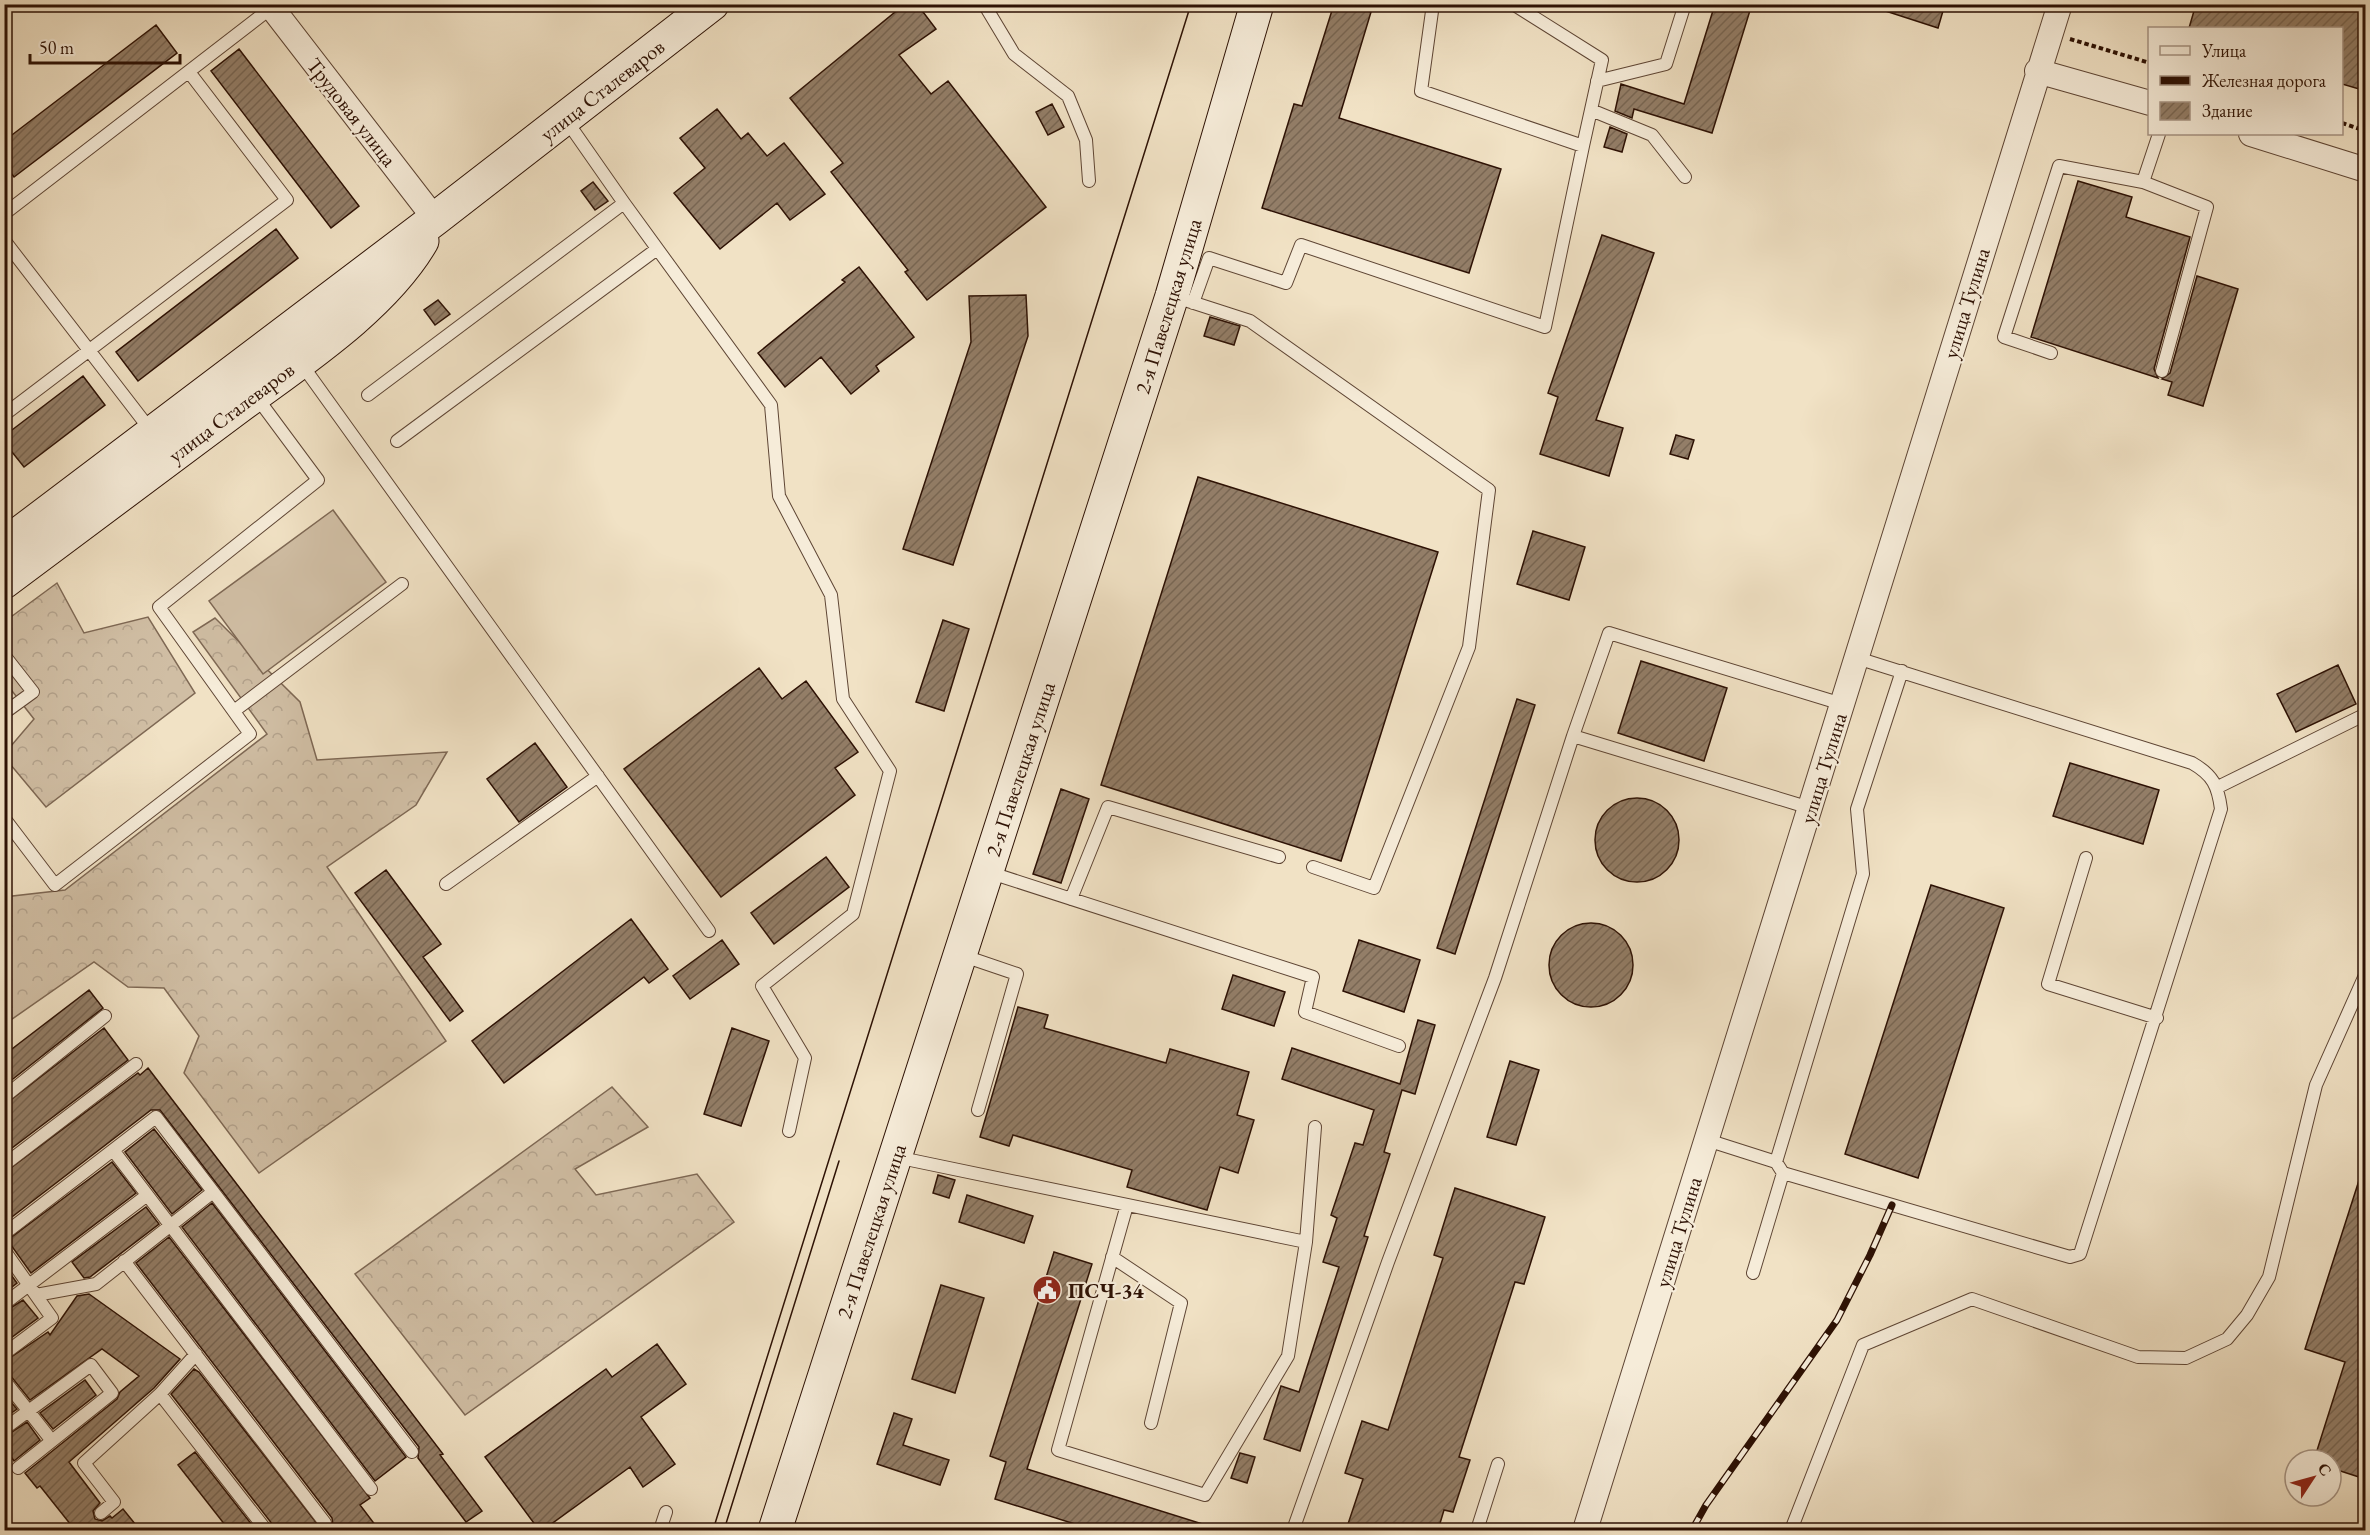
<svg xmlns="http://www.w3.org/2000/svg" width="2370" height="1535" font-family="'EB Garamond',serif">
<defs>
<pattern id="forest-crowns" width="20" height="18" patternUnits="userSpaceOnUse" patternTransform="scale(1.5)"><rect width="20" height="18" fill="#d0bea4"/><path d="M2 6a3 3 0 1 1 6 0M12 15a3 3 0 1 1 6 0" fill="none" stroke="#b3a28c"/></pattern>
<pattern id="building-hatch" width="6" height="6" patternUnits="userSpaceOnUse" patternTransform="scale(1.5)"><rect width="6" height="6" fill="#937e68"/><path d="M-1 1l2-2M0 6l6-6M5 7l2-2" fill="none" stroke="#786653"/></pattern>
</defs>
<rect width="100%" height="100%" fill="#f1e2c5"/>
<filter id="stains"><feTurbulence type="fractalNoise" baseFrequency=".00333" numOctaves="4"/><feColorMatrix values="0 0 0 0 .2 0 0 0 0 .09 0 0 0 0 .02 0 0 0 .5 -.17"/></filter>
<radialGradient id="worn" r=".72"><stop offset=".6" stop-color="#630" stop-opacity="0"/><stop offset="1" stop-color="#630" stop-opacity=".3"/></radialGradient>
<path fill="url(#forest-crowns)" stroke="#7e6854" stroke-width="1.5" d="M57 583 84 633 148 617 195 693 46 807 5 758V753L34 719 5 682 4 622Z
M215 618 300 702 317 760 447 752 416 805 327 867 446 1041 259 1173 184 1073 199 1036 164 988 128 987 94 962 5 1024 4 897 65 890 267 734 193 632Z
M612 1087 648 1127 575 1169 596 1195 697 1174 734 1222 465 1415 355 1274Z"/>
<path fill="#d0bea4" stroke="#7e6854" stroke-width="1.5" d="M333 510 386 582 263 674 209 601Z"/>
<path fill="url(#building-hatch)" stroke="#2d1104" stroke-width="1.5" d="M890 4H917L936 29 899 55 931 94 948 81 1046 207 927 300 905 272 908 270 831 172 843 163 790 98 895 12Z
M1334 4H1346L1371 12 1339 118 1501 169 1469 273 1262 208 1294 104 1302 106Z
M1715 4H1752L1712 133 1634 109 1632 118 1615 111 1621 84 1684 104Z
M1876 4H1945L1938 28 1876 8Z
M2196 4H2366V91L2342 84V28H2189Z
M156 25 177 53 14 177 4 164V141Z
M239 49 359 206 331 228 211 71Z
M1052 104 1064 127 1048 135 1036 112Z
M717 109 741 139 748 133 767 156 784 143 825 194 790 220 777 203 720 249 674 193 705 168 680 138Z
M1610 127 1627 134 1622 152 1604 147Z
M2078 181 2132 197 2126 217 2190 237 2154 369 2158 378 2031 337Z
M593 182 608 201 595 210 581 191Z
M276 229 298 258 138 381 116 352Z
M1602 235 1654 253 1596 420 1623 428 1609 476 1540 454 1558 397 1548 393Z
M859 267 914 337 876 366 879 371 851 394 821 357 785 387 758 353 845 282 842 280Z
M2197 276 2238 289 2203 406 2168 395 2172 382 2162 379 2170 373Z
M1026 295 1028 336 953 565 903 549 971 342 969 296Z
M438 300 450 314 435 325 424 310Z
M1210 317 1240 326 1234 345 1204 336Z
M83 376 105 405 24 467 4 442V436Z
M1676 435 1694 440 1688 459 1670 454Z
M1198 477 1438 552 1341 861 1101 785Z
M1533 531 1585 547 1569 600 1517 584Z
M943 620 969 629 944 711 916 702Z
M1641 661 1727 688 1704 761 1618 733Z
M2338 665 2356 704 2296 732 2277 694Z
M759 668 782 699 806 681 858 752 835 768 855 795 721 897 624 769Z
M1517 699 1535 705 1455 954 1437 948Z
M535 743 567 787 519 822 487 779Z
M2070 763 2159 790 2143 844 2053 816Z
M1061 789 1089 799 1061 883 1033 874Z
M1595 840a42 42 0 1 1 84 0a42 42 0 1 1-84 0Z
M826 857 849 887 774 944 751 913Z
M386 870 441 944 423 957 463 1011 450 1021 355 893Z
M1931 885 2004 908 1918 1178 1845 1154Z
M631 919 668 969 649 983 644 977 504 1083 472 1041Z
M1549 965a42 42 0 1 1 84 0a42 42 0 1 1-84 0Z
M722 940 739 964 690 999 673 976Z
M1359 940 1420 960 1404 1012 1343 991Z
M1233 975 1285 992 1274 1026 1222 1009Z
M89 990 103 1008 4 1086V1055Z
M1018 1007 1048 1015 1044 1028 1166 1063 1170 1049 1249 1072 1237 1115 1254 1120 1238 1173 1220 1167 1207 1210 1127 1187 1132 1170 1013 1135 1009 1146 980 1137Z
M1418 1020 1435 1025 1415 1094 1402 1090 1384 1152 1390 1154 1364 1236 1368 1237 1300 1451 1264 1439 1281 1386 1299 1392 1339 1267 1323 1262 1337 1218 1331 1215 1355 1143 1363 1145 1374 1110 1282 1079 1292 1048 1400 1084Z
M104 1028 128 1060 4 1154V1105Z
M732 1028 769 1041 741 1126 704 1114Z
M1510 1061 1539 1070 1516 1145 1487 1137Z
M148 1068 443 1454 440 1455 482 1511 466 1522 418 1458 419 1447 160 1110H151L4 1223V1173L138 1073 140 1075Z
M154 1129 202 1190 172 1214 125 1152Z
M112 1162 136 1193 31 1273 11 1245 5 1242Z
M2362 1171 2366 1172V1458L2359 1477 2331 1468V1460H2314L2345 1362 2305 1349Z
M938 1175 955 1180 949 1198 933 1193Z
M1455 1188 1545 1217 1524 1284 1515 1282 1459 1457 1470 1460 1453 1512 1444 1510 1438 1530H1346L1363 1479 1345 1473 1362 1421 1388 1430 1443 1258 1434 1255Z
M967 1195 1033 1216 1024 1243 959 1222Z
M212 1203 406 1457 375 1481 182 1227Z
M146 1207 159 1224 90 1277 84 1278 72 1262Z
M169 1237 370 1498 360 1505 379 1530H328L333 1526 332 1518 136 1263Z
M1054 1252 1092 1264 1027 1469 1212 1527V1530H1094L995 1499 1006 1462 990 1456Z
M4 1265 17 1283 4 1293Z
M941 1285 984 1298 955 1393 912 1379Z
M89 1294 180 1359 154 1388 69 1462 100 1503 93 1511 95 1519 102 1521 110 1516 112 1518 123 1509 140 1530H75L40 1486 37 1488 25 1473 117 1399 120 1392 139 1376 102 1349 30 1400 10 1375 4 1372V1362L48 1332 50 1335 77 1296Z
M23 1300 38 1318 4 1343V1312Z
M657 1344 686 1384 641 1417 675 1464 643 1487 630 1467 543 1530H539L485 1457 606 1369 612 1377Z
M194 1369 199 1372 322 1530H274L273 1525 171 1394Z
M85 1380 96 1395 53 1429 40 1413Z
M4 1394 17 1409 4 1418Z
M894 1413 912 1419 903 1445 949 1460 940 1485 877 1464Z
M27 1422 40 1440 14 1461 12 1458 4 1464V1437Z
M195 1452 256 1530H229L178 1465Z
M1240 1453 1255 1457 1247 1483 1231 1478Z"/>
<g fill="none" stroke-linecap="round" stroke-linejoin="round">
<g stroke="#5e4534" stroke-width="14">
<path id="lane" d="M984 4 1014 54 1068 96 1086 140 1089 181
M1513 4 1602 60 1583 146
M1597 81 1666 64 1685 4
M1591 110 1652 135 1685 177
M566 120 624 203 771 405 779 496 831 595 843 699 890 771 853 914 762 986 805 1058 789 1131
M2159 134 2143 182 2207 207 2162 371
M4 214 271 8
M4 240 152 432
M1188 301 1250 321 1489 490 1469 647 1374 888 1313 867
M1193 303 1209 258 1286 283 1301 245 1545 327 1583 146 1421 91 1433 4
M2051 353 2004 337 2059 166 2143 182
M300 362 709 931
M368 395 624 203
M4 415 287 200 189 72
M397 441 657 249
M4 655 33 692 4 713
M234 711 402 584
M1573 736 1609 633 1842 704
M2218 787 2366 714
M4 818 55 885 250 734 159 607 318 480 255 395
M2086 858 2048 984 2157 1018
M988 872 1313 977 1305 1012 1399 1046
M446 884 598 776
M1071 899 1108 807 1279 857
M961 955 1017 974 978 1110
M4 1097 105 1016
M1707 1140 1776 1162 1783 1173 2070 1257 2080 1254 2221 809C2218 786 2213 775 2192 763L1857 658
M113 1150 371 1489
M896 1157 1306 1242
M1776 1162 1863 874 1857 809 1902 671
M4 1165 136 1064
M1127 1205 1058 1450 1205 1495 1288 1356 1306 1242 1315 1127
M4 1234 156 1117 412 1452
M4 1250 52 1318 4 1354
M1112 1257 1181 1303 1151 1423
M124 1261 325 1523
M1753 1273 1783 1173
M36 1295 96 1284 213 1192
M4 1304 146 1196
M4 1380 52 1441
M160 1394 266 1530
M4 1429 91 1365 112 1393 18 1468
M101 1513 114 1502 84 1463 160 1394 196 1354
M660 1530 666 1512
M1293 1530 1388 1262 1495 978 1573 736 1810 808
M1477 1530 1498 1464
M1791 1530 1863 1345 1972 1299 2138 1357 2186 1358 2227 1339 2247 1315 2269 1277 2316 1085 2366 973"/>
</g>
<g stroke="#5e4534" stroke-width="26">
<path id="street" d="M269 4 435 219
M2037 71 2150 103
M2251 134 2366 170
M1585 1530 2060 4"/>
</g>
<g stroke="#2d1104" stroke-width="35">
<path id="secondary" d="M4 545 435 219 712 4
M4 582C82 524 160 466 237 408 299 362 383 308 422 241
M775 1530 1172 296 1257 4"/>
</g>
<path stroke="#2d1104" stroke-width="4" stroke-dasharray="4.5 3" stroke-linecap="butt" d="M2070 39 2150 63
M2342 123 2366 131"/>
<use href="#lane" stroke="#f6ecd9" stroke-width="12"/>
<use href="#street" stroke="#f6ecd9" stroke-width="24"/>
<use href="#secondary" stroke="#f6ecd9" stroke-width="33"/>
<path stroke="#2d1104" stroke-width="1.5" d="M713 1530 1191 4
M724 1530 839 1161"/>
<g stroke="#2d1104" stroke-width="7">
<path id="rail" d="M1692 1530 1706 1505 1837 1320 1870 1255 1892 1205"/>
</g>
<use href="#rail" stroke="#f6ecd9" stroke-width="4.5" stroke-dasharray="14" stroke-linecap="butt"/>
</g>
<defs>
<g id="civic-disc" transform="scale(1.5)"><circle r="9.5" fill="#8f2418" stroke="#f6ecd9"/><path d="M-.6-6.5H3V-4.5H.6V-3L4-1V1h2V6H-6V1h2V-1L-.6-3ZM-1.2 2.5V6h2.4V2.5Z" fill="#fff"/></g>
</defs>
<g fill-rule="evenodd">
<use href="#civic-disc" x="1047" y="1290"/>
</g>
<g text-anchor="middle" dominant-baseline="central" stroke-width="4.5" stroke-linejoin="round" paint-order="stroke">
<g font-size="21" fill="#2d1104" stroke="#f6ecd9">
<text transform="translate(602 90) rotate(-38)">улица Сталеваров</text>
<text transform="translate(352 112) rotate(52)">Трудовая улица</text>
<text transform="translate(1966 303) rotate(-73)">улица Тулина</text>
<text transform="translate(1168 306) rotate(-73)">2-я Павелецкая улица</text>
<text transform="translate(231 412) rotate(-37)">улица Сталеваров</text>
<text transform="translate(1823 768) rotate(-73)">улица Тулина</text>
<text transform="translate(1020 769) rotate(-72)">2-я Павелецкая улица</text>
<text transform="translate(871 1231) rotate(-72)">2-я Павелецкая улица</text>
<text transform="translate(1678 1232) rotate(-73)">улица Тулина</text>
</g>
<g font-size="21" font-weight="bold" fill="#2d1104" stroke="#f6ecd9" text-anchor="start">
<text x="1068" y="1290">ПСЧ-34</text>
</g>
</g>
<rect width="2370" height="1535" fill="none" stroke="#f1e2c5" stroke-width="24"/>
<rect x="6" y="6" width="2358" height="1523" fill="none" stroke="#2d1104" stroke-width="3"/>
<rect x="12" y="12" width="2346" height="1511" fill="none" stroke="#2d1104" stroke-width="1.5"/>
<rect x="2148" y="27" width="195" height="108" fill="#f6ecd9" stroke="#a69484" stroke-width="1.5"/>
<rect x="2160" y="46" width="30" height="9" fill="#f6ecd9" stroke="#a69484" stroke-width="1.5"/>
<text x="2202" y="57" font-size="18" fill="#2d1104">Улица</text>
<rect x="2160" y="76" width="30" height="9" fill="#2d1104" stroke="#a69484" stroke-width="1.5"/>
<text x="2202" y="87" font-size="18" fill="#2d1104">Железная дорога</text>
<rect x="2160" y="102" width="30" height="18" fill="url(#building-hatch)" stroke="#a69484" stroke-width="1.5"/>
<text x="2202" y="117" font-size="18" fill="#2d1104">Здание</text>
<g transform="translate(2313 1478) rotate(54)"><circle r="28" fill="#f6ecd9" stroke="#a69484" stroke-width="1.5"/>
<path d="M0-4.5L10 22L0 15L-10 22Z" fill="#8f2418"/>
<text y="-9" font-size="16" font-weight="bold" text-anchor="middle" fill="#2d1104">С</text>
</g>
<path d="M30 54v9h150v-9" fill="none" stroke="#2d1104" stroke-width="3"/>
<text x="39" y="54" font-size="18" fill="#2d1104" stroke="#f6ecd9" stroke-width="4.5" paint-order="stroke">50 m</text>
<rect width="100%" height="100%" filter="url(#stains)"/>
<rect width="100%" height="100%" fill="url(#worn)"/>
</svg>
